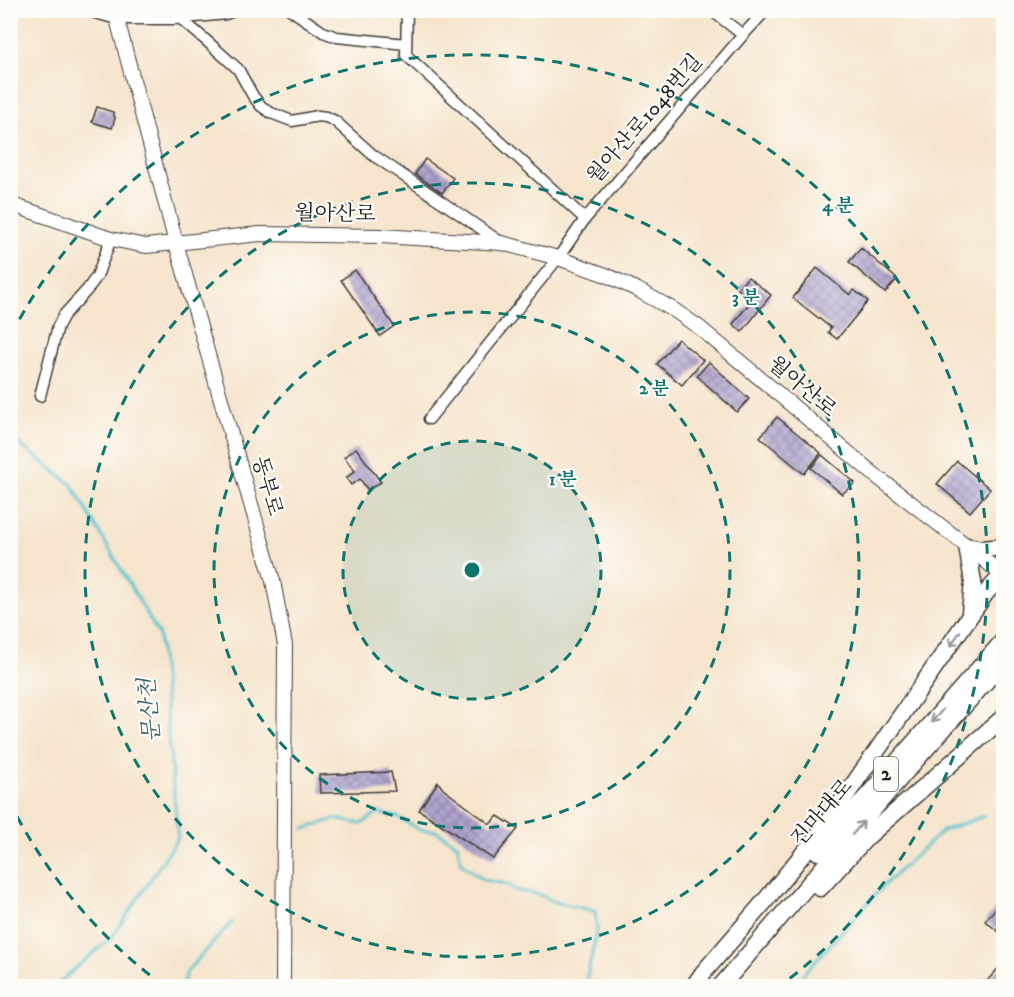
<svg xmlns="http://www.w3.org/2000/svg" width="1014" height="997" font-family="'IM FELL DW Pica','Noto Serif KR',serif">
<defs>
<pattern id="building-cross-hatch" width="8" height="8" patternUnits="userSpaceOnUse" patternTransform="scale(1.5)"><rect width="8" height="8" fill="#b0a3ce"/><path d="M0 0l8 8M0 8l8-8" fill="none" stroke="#8e84a6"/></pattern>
</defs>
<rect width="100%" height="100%" fill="#fdfcf7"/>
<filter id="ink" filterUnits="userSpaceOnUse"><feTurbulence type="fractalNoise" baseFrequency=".0167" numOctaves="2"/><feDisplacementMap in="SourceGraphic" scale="12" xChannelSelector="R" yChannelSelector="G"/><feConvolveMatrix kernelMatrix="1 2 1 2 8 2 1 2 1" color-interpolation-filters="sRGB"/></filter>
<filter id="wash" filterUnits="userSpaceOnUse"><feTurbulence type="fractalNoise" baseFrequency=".008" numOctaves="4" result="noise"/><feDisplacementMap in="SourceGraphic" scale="24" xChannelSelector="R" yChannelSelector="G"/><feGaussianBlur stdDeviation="1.35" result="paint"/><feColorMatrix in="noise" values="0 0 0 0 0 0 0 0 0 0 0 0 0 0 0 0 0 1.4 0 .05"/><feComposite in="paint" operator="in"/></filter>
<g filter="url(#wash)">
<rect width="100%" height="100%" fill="#f6e4cc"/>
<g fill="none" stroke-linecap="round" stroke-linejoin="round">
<path stroke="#55c2cd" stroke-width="3" d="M10 437 72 485 159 635 178 838 113 936 55 986
M304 829 335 819 361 824 378 813 398 817 420 830 436 831 457 844 462 864 484 880 506 884 515 890 540 895 555 902 595 911 597 930 585 986
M181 986 188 970 232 922
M796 986 805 972 885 884 942 831 984 816"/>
</g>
<g id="blocks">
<path fill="url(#building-cross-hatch)" d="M97 107 113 112 115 118 112 128 92 122Z
M425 159 453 178 442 193 415 174Z
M861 248 897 279 885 293 849 262Z
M817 268 850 295 854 290 868 301 837 339 828 332 831 328 793 298Z
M355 270 394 326 380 336 341 280Z
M748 277 771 295 742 332 733 324 752 300 738 289Z
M678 339 703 360 682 385 657 364Z
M709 362 749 399 737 412 697 376Z
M777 417 821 453 804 474 760 437Z
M356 448 381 482 368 490 360 479 351 485 346 478 355 471 344 457Z
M822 455 855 483 842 494 811 468Z
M957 461 990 489 970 512 937 484Z
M391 772 395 791 320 793 319 775Z
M438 782 443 789 490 824 498 816 518 829 493 859 419 810Z
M1004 899V936L985 921Z
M1004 962V986H992L986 982Z"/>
</g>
</g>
<g filter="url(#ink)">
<use href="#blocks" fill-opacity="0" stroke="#3d3a36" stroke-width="1.5"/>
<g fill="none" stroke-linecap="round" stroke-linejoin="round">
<g stroke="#3d3a36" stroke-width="13">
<path id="minor" d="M84 10 117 19H174L226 14 235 10
M291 10 323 32 337 37 406 44
M407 10 406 55 585 219
M711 10 743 35
M180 18 209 43 238 69 253 96 261 106 271 113 292 121 318 116 326 117 335 121 373 155 502 243
M40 396 58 326 64 315 87 290 97 276 111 239
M429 419 558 258 585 219 743 35 766 10"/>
</g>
<g stroke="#3d3a36" stroke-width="16">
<path id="secondary" d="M116 10 117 19 176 243 273 581 285 645 283 986
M10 204 111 239 146 246 260 234 380 236 502 243 558 258 606 275 636 289 674 310 700 328 876 476 967 546 1004 576"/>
</g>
<g stroke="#3d3a36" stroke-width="19">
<path id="trunk" d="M970 613 973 582 967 546 981 549 1004 547
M818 852 1004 640
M820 888 867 837 1004 717
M694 986 703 973 765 901 820 833 985 594 1004 573
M721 986 908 769 1004 661"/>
</g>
<use href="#minor" stroke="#fff" stroke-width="10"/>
<use href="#secondary" stroke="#fff" stroke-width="14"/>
<use href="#trunk" stroke="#fff" stroke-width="16"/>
</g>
<defs><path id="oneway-shaft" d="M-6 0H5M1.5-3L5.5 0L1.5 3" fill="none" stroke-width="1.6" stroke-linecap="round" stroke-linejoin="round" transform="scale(1.5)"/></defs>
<g stroke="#999">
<use href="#oneway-shaft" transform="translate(955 639) rotate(125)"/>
<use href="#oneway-shaft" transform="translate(937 716) rotate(131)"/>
<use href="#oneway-shaft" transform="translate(858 828) rotate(-49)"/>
</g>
</g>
<circle cx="472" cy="570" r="129" fill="#0f766e" fill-opacity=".12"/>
<g fill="none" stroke="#0f766e" stroke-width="3" stroke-dasharray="10 8">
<circle cx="472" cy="570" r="129"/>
<circle cx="472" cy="570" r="258"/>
<circle cx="472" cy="570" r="387"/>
<path d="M164 986A517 517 0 0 1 11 805M11 335A517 517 0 1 1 780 986"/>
</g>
<g text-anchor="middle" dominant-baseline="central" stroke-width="4.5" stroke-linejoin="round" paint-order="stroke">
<rect fill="#fdfcf7" stroke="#605f5e" stroke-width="1.5" x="874" y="757" width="24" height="34" rx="4.5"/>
<g font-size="20" font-weight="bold" fill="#1c1c1c">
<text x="886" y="774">2</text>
</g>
<g font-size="21" fill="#1c1c1c" stroke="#fdfcf7">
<text transform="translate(645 119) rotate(-49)">월아산로1048번길</text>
<text transform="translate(335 214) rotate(1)">월아산로</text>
<text transform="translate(802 387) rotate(40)">월아산로</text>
<text transform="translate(267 486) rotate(74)">동부로</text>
<text transform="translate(822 813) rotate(-49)">진마대로</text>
</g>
<g font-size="22" font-style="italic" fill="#335e63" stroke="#fdfcf7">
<text transform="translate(150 710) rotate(-95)">문산천</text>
</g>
</g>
<circle cx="472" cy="570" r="9" fill="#0f766e" stroke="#fdfcf7" stroke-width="3"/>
<g font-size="18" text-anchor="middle" font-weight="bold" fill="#0f766e" stroke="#fdfcf7" stroke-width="4.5" stroke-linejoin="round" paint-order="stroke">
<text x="838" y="211">4 분</text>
<text x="746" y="303">3 분</text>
<text x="654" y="394">2 분</text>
<text x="563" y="485">1 분</text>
</g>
<rect width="1014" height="997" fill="none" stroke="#fdfcf7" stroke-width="36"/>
</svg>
